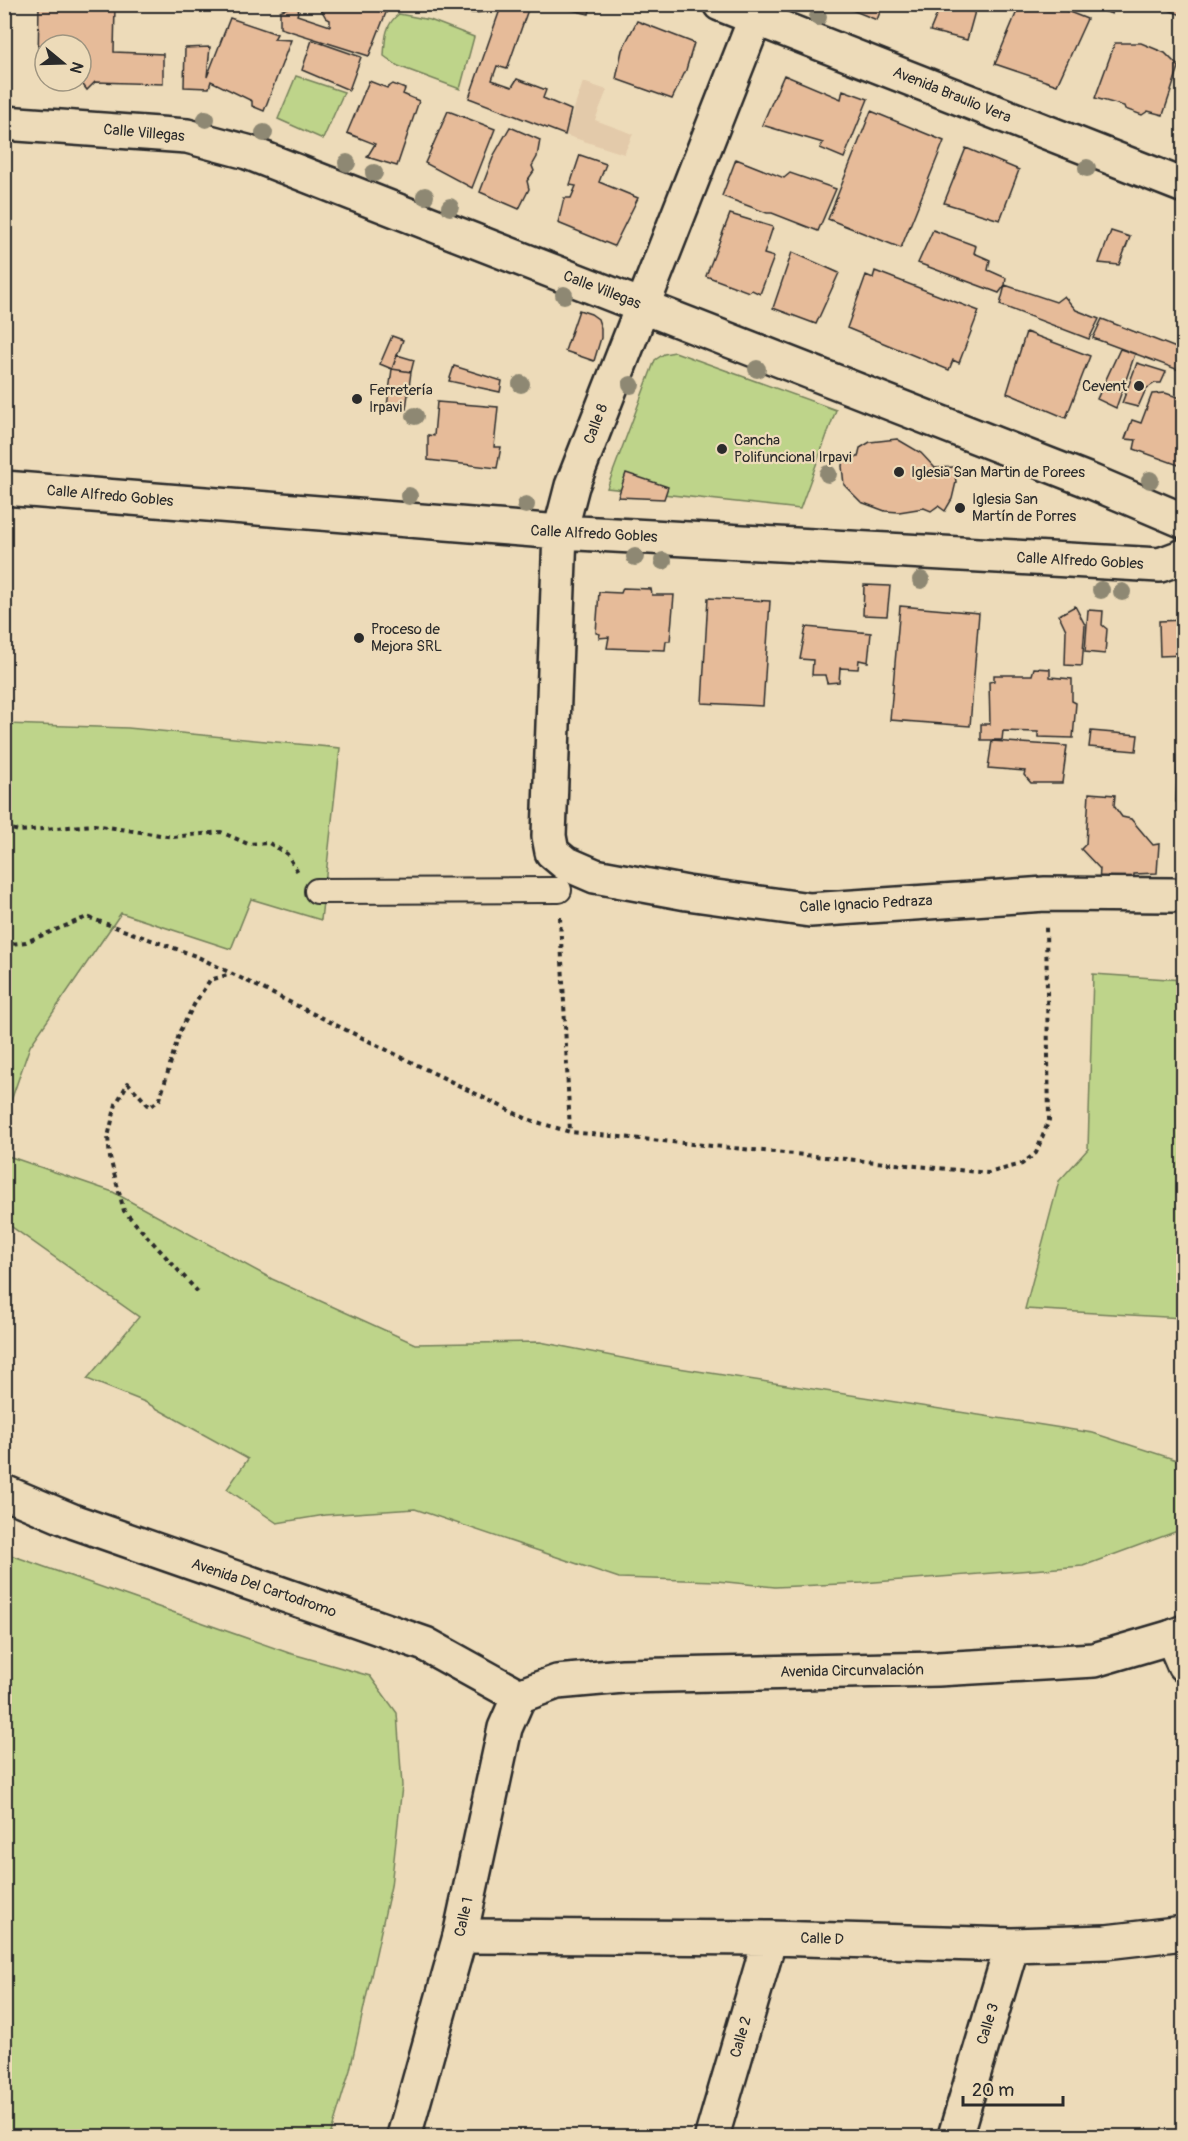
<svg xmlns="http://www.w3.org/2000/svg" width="1188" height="2141" font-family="Pangolin,sans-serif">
<rect width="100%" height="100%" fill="#eddbb9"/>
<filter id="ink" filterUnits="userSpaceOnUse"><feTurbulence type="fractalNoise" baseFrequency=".0167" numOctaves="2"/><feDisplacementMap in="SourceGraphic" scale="12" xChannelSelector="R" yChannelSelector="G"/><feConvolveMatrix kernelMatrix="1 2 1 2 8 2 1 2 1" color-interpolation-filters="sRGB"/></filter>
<g filter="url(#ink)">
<path fill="#e3caaa" d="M583 82 607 90 595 120 633 134 624 154 565 135Z"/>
<path fill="#bed48a" stroke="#74805a" stroke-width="1.5" d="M399 14 430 20 474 37 460 89 398 66 384 56C385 39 385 24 399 14Z
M296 76 344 92 323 139 278 119Z
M675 352 836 410 800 509 607 488 655 360 664 354Z
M5 724 128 728 340 748 321 920 251 899 231 949 121 913 30 1046 5 1118Z
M1093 974 1183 980V1318L1025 1309 1059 1181 1088 1149Z
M5 1155 113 1192 272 1279 415 1344 540 1342 653 1364 1093 1433 1183 1462V1529L1083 1566 862 1583 775 1587 717 1581 619 1578 415 1509 325 1515 277 1523 227 1489 248 1459 145 1402 87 1379 139 1317 5 1222Z
M5 1553 289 1653 370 1676 397 1713 402 1786 391 1886 350 2070 330 2136H5Z"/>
<path fill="#e6bb99" stroke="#2b2b2b" stroke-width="1.5" d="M39 4 115 6 114 52 163 54V84L95 82 87 90 80 81 81 45H45V64L38 63Z
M318 4H379L387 10 369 56 280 28V11L292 6 299 9 297 15 330 26V20L326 18Z
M408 4H487L484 12 473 13 441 7 436 13Z
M502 4H530L507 69 497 66 492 80 512 87 517 79 546 90 543 98 571 110 565 135 469 98Z
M569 4H592L589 14 568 9Z
M837 4H883L877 20Z
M941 4H977L967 40 930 31Z
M1020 4H1049L1087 19 1057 85 995 64Z
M1088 4H1115L1112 14 1088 6Z
M1153 4H1184V16Z
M230 18 277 34 274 39 291 40 264 111 252 106V101L211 81 209 88 184 87 185 48 210 47 207 77Z
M637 21 694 43 686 70 672 99 616 79 622 50Z
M312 40 361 57 349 90 302 70Z
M1115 43H1141L1165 53 1179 67 1163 115 1148 111 1142 115 1125 109 1124 106 1095 98Z
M784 75 841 99 843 90 868 99 844 158 820 148 823 143 762 125Z
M369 81 387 88 393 84 405 89 403 94 419 101 397 166 367 157 375 144 347 133Z
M448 111 495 129 472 188 425 163Z
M871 111 944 141 901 248 828 219Z
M510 127 540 140 537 157 532 166 534 171 527 181 529 189 519 209 480 192 494 155Z
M966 148 1019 170 1000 220 944 203Z
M580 155 606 164 599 182 638 198 614 246 558 223 564 198H571L576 186 570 185Z
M736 159 784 178 790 173 836 189 818 231 772 213H767L722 196Z
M730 214 773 227 764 254 774 257 760 294 752 290 749 292 706 276Z
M933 230 976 246 974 253 990 260 988 270 1006 278 1005 285 999 293 918 263Z
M1111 231 1130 237 1119 265 1099 263Z
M792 252 839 273 816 324 773 308Z
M875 271 979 311 959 363 953 360 949 370 847 328 866 275 873 278Z
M1005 285 1056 302 1064 296 1076 310 1099 319 1089 339 1000 305Z
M579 310 591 314 598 319 601 328V338L594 361 565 351Z
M1102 319 1184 351V372L1093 338Z
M1026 332 1090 356 1066 418 1007 393Z
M392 336 403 340 392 369 380 364Z
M1120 349 1135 354 1116 408 1097 399Z
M397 355 414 360 411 372 392 369Z
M1137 363 1166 372 1161 383H1155L1146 389 1138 407 1122 403Z
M454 366 502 381 500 392 449 381Z
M392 369 411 372 406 409 387 406Z
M1165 393 1184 399V467L1134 449 1136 440 1125 439 1132 420 1141 423 1152 394Z
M437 402 498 407 494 447H501L497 468 428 460V435L434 436Z
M897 439 921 453 935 468 954 467 956 482 952 499 945 511 938 506 931 511 924 508 899 512 885 511 861 502 844 485 842 466 844 456 858 457 860 448 870 442Z
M626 473 668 487 664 499 618 497Z
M864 585 890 586 887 616 863 615Z
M623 588 651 589 652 595H674L670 641H666L665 650 607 648 609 637 599 638 600 634 596 633 599 592 621 593Z
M708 598 770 601 763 706 702 703Z
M900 606 979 613 970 726 890 720Z
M1075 606 1085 625 1082 666 1065 665 1066 630 1059 615Z
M1088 610 1103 611 1102 625 1107 629 1105 654 1085 652Z
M1184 620V655L1160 656 1159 621Z
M806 627 871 633 868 662 859 660 858 669 840 668 839 682 827 683 825 675H812L813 660 800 659Z
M1034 668 1050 669V677L1072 679V701L1076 703 1073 738 1038 737V732L1003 731 1002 740H981V724H990L989 682 994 681V675H1032Z
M1091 731 1138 735 1136 751 1089 747Z
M992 741 1067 746 1062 783H1031L1024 775 1025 771 988 768Z
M1178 755H1184V805L1176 802Z
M1089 793 1115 795 1114 806 1122 817 1131 819 1153 845 1159 844 1157 873 1134 874 1133 885 1099 882 1100 869 1081 849 1086 844Z"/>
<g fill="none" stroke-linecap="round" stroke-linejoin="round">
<g stroke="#2b2b2b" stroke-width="28">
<path id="pedestrian" d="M317 891 559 890"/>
</g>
<g stroke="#2b2b2b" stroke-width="38">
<path id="minor" d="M761 4 572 486 560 532 549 836 552 852 565 863 595 876 687 893 810 910 1045 894 1173 895
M4 123 187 136 247 152 1085 479 1184 521
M4 488 560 532 1160 565 1184 556
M4 1492 75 1522 425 1644 519 1696
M1172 1637 1184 1665
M460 1936 770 1938 1012 1945 1106 1942 1184 1933
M712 2136 770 1938
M955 2136 1012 1945"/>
</g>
<g stroke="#2b2b2b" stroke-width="38">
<path id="tertiary" d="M404 2136 460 1936 505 1728 519 1696 557 1682 623 1676 938 1669 1094 1660 1172 1637 1184 1632"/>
</g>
<g stroke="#2b2b2b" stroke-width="38">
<path id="secondary" d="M720 4 1184 186"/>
</g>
<path stroke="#2b2b2b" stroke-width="4" stroke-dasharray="4.5 4.5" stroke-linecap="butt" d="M4 827 19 831 94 825 173 837 221 832 248 844 269 843 287 854 298 872
M560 917 570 1132
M4 945 26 942 87 917 196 956 527 1119 570 1132 988 1173 1022 1164 1036 1153 1049 1120 1046 927
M198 1292 124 1211 110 1158 108 1137 116 1104 128 1083 150 1107 160 1099 180 1031 195 1003 210 980 231 974"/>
<use href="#pedestrian" stroke="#eddbb9" stroke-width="24"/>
<use href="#minor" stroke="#eddbb9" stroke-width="33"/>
<use href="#tertiary" stroke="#eddbb9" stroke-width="33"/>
<use href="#secondary" stroke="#eddbb9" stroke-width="33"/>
</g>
<g fill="#8e8873">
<circle cx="818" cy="17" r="9"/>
<circle cx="206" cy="119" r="9"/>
<circle cx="264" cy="133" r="9"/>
<circle cx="347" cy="163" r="9"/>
<circle cx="1087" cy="168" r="9"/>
<circle cx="374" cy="173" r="9"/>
<circle cx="425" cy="196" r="9"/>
<circle cx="450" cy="207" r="9"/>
<circle cx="564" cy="295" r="9"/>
<circle cx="757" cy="369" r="9"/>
<circle cx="521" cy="384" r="9"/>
<circle cx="631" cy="385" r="9"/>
<circle cx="415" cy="416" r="9"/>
<circle cx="828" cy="474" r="9"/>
<circle cx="1150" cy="480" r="9"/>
<circle cx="409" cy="496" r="9"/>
<circle cx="526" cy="505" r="9"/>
<circle cx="635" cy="557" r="9"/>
<circle cx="663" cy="561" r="9"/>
<circle cx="921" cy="580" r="9"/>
<circle cx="1101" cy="590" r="9"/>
<circle cx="1122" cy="592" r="9"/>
</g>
</g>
<g fill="#2b2b2b" stroke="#eddbb9" stroke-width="2">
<circle cx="1139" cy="386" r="6"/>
<circle cx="357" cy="399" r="6"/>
<circle cx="722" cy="449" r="6"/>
<circle cx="899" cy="472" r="6"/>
<circle cx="960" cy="508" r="6"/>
<circle cx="359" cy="638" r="6"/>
</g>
<g text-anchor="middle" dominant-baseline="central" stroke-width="4.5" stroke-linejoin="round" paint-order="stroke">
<g font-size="15" fill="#2b2b2b" stroke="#eddbb9">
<text transform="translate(952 95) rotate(22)">Avenida Braulio Vera</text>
<text transform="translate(144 133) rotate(5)">Calle Villegas</text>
<text transform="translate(602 290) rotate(21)">Calle Villegas</text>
<text transform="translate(596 424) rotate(-69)">Calle 8</text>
<text transform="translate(110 496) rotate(5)">Calle Alfredo Gobles</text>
<text transform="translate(594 534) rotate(3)">Calle Alfredo Gobles</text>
<text transform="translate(1080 561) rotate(3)">Calle Alfredo Gobles</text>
<text transform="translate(866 904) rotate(-3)">Calle Ignacio Pedraza</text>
<text transform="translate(264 1588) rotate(19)">Avenida Del Cartodromo</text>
<text transform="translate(852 1671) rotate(-1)">Avenida Circunvalación</text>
<text transform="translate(464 1917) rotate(-77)">Calle 1</text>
<text transform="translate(822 1939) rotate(2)">Calle D</text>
<text transform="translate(988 2024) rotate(-73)">Calle 3</text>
<text transform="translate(741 2037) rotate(-74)">Calle 2</text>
</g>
<g font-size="15" fill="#2b2b2b" stroke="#eddbb9" text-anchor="start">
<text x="1127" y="386" text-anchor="end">Cevent</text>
<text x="369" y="390">Ferretería<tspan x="369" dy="17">Irpavi</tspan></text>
<text x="734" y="440">Cancha<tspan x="734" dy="17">Polifuncional Irpavi</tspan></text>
<text x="911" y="472">Iglesia San Martin de Porees</text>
<text x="972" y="499">Iglesia San<tspan x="972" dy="17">Martín de Porres</tspan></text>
<text x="371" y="629">Proceso de<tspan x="371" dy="17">Mejora SRL</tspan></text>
</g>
</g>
<rect width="1188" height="2141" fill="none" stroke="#eddbb9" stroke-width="24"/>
<rect x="12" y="12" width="1164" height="2117" fill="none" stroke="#2b2b2b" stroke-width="2" filter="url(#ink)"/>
<g transform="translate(63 63) rotate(109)"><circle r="28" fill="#eddbb9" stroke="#9f9580" stroke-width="1.5"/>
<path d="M0-4.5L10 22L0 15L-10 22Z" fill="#2b2b2b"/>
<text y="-9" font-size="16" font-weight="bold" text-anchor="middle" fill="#2b2b2b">N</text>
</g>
<path d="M963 2096v9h100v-9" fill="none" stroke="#2b2b2b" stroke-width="3"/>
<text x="972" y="2096" font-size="18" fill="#2b2b2b" stroke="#eddbb9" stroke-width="4.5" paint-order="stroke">20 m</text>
</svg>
